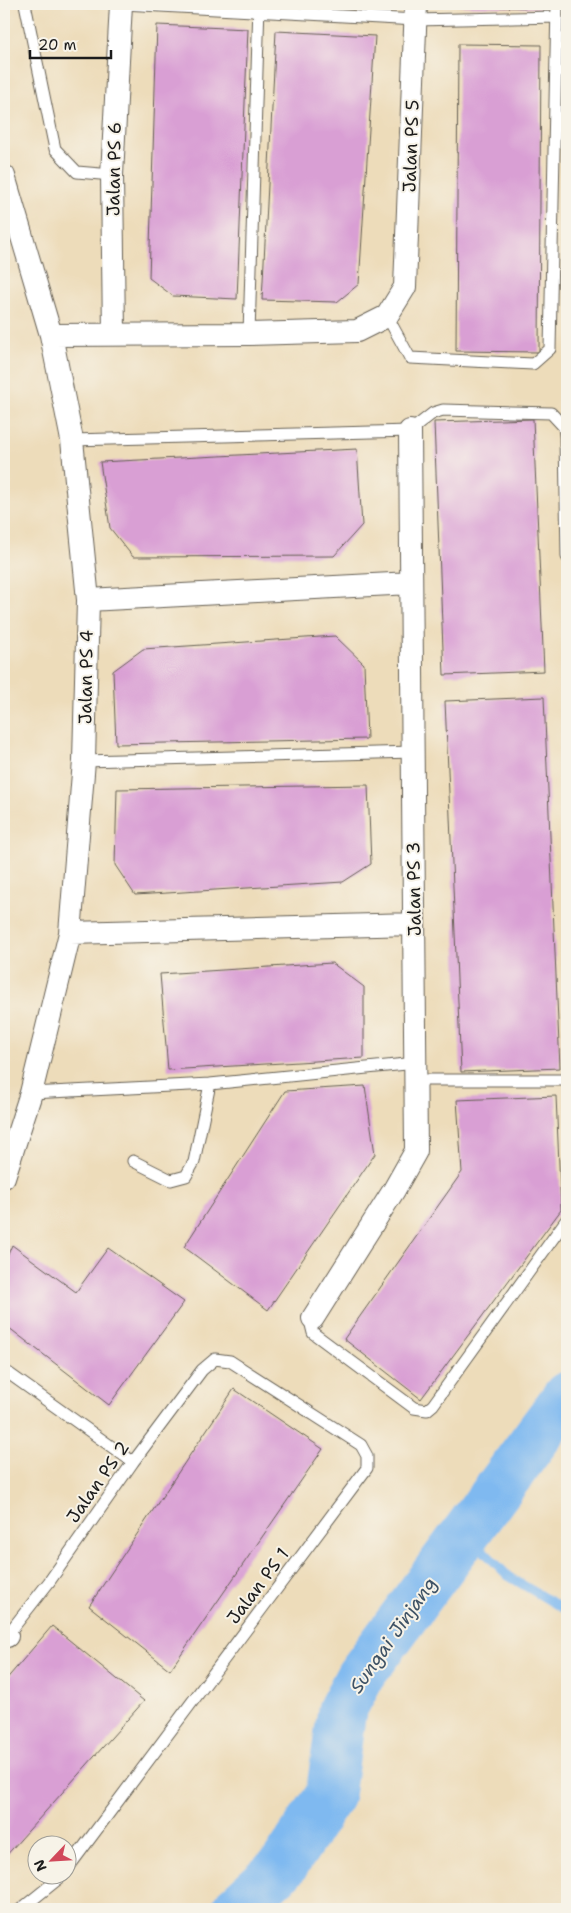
<svg xmlns="http://www.w3.org/2000/svg" width="571" height="1913" font-family="'Shantell Sans',sans-serif">
<rect width="100%" height="100%" fill="#f7f3e8"/>
<filter id="ink" filterUnits="userSpaceOnUse"><feTurbulence type="fractalNoise" baseFrequency=".02" numOctaves="2"/><feDisplacementMap in="SourceGraphic" scale="10" xChannelSelector="R" yChannelSelector="G"/><feConvolveMatrix kernelMatrix="1 2 1 2 8 2 1 2 1" color-interpolation-filters="sRGB"/></filter>
<filter id="wash" filterUnits="userSpaceOnUse"><feTurbulence type="fractalNoise" baseFrequency=".0096" numOctaves="4" result="noise"/><feDisplacementMap in="SourceGraphic" scale="20" xChannelSelector="R" yChannelSelector="G"/><feGaussianBlur stdDeviation="1.12" result="paint"/><feColorMatrix in="noise" values="0 0 0 0 0 0 0 0 0 0 0 0 0 0 0 0 0 1.4 0 .05"/><feComposite in="paint" operator="in"/></filter>
<g filter="url(#wash)">
<rect width="100%" height="100%" fill="#eddcba"/>
<g fill="none" stroke-linecap="round" stroke-linejoin="round">
<path stroke="#7fb9f0" stroke-width="9" d="M466 1533 508 1576 567 1611"/>
<path stroke="#7fb9f0" stroke-width="49" d="M236 1909 284 1865 330 1795 342 1710 360 1676 567 1396"/>
</g>
<g id="blocks">
<path fill="#d99fd4" d="M459 4H541V8L459 6Z
M157 25 248 29 237 299 173 296 149 278Z
M276 31 375 36 359 284 337 302 262 300Z
M458 44 541 45 539 352 456 351Z
M533 419 544 671 444 675 434 422Z
M357 449 362 525 334 556 133 557 110 528 100 462Z
M335 636 364 664 367 739 116 744 113 671 143 649Z
M544 697 560 1068 461 1072 445 701Z
M368 785 371 864 343 882 135 895 115 865 117 789Z
M332 963 364 987V1058L168 1070 160 974Z
M365 1086 375 1154 268 1310 184 1247 285 1091Z
M556 1096 561 1210 421 1399 344 1339 462 1172 457 1100Z
M12 1245 76 1292 108 1248 184 1302 109 1405 4 1324V1264Z
M234 1389 323 1449 170 1670 89 1606Z
M52 1626 144 1701 4 1858V1682Z"/>
</g>
</g>
<g filter="url(#ink)">
<use href="#blocks" fill-opacity="0" stroke="#655f53" stroke-width="1"/>
<g fill="none" stroke-linecap="round" stroke-linejoin="round">
<g stroke="#655f53" stroke-width="13">
<path id="lane" d="M25 4 55 149 77 172 112 175
M123 4 416 20 557 17
M387 316 410 358 533 364 550 349 557 4
M249 334 259 4
M72 440 410 431 433 413 443 410 551 413 564 427 565 437 567 557
M84 761 413 752
M416 1080H567
M31 1093 210 1084 416 1063
M133 1161 171 1180 186 1176 194 1162 210 1084
M313 1318 311 1325 313 1333 414 1408 427 1410 433 1405 567 1219
M4 1370 133 1462
M5 1638 49 1582 133 1462 202 1370 215 1359 230 1361 361 1445 367 1456V1468L68 1868
M21 1909 62 1876"/>
</g>
<g stroke="#655f53" stroke-width="24">
<path id="street" d="M4 176 51 335 72 440 88 600 84 761 70 933 31 1093 4 1177
M114 334 112 175 121 4
M51 335 249 334 357 331 387 316 405 287 416 4
M88 600 411 583
M70 933 414 924
M313 1318 394 1190 416 1151 410 431
M4 1634 7 1636"/>
</g>
<use href="#lane" stroke="#fff" stroke-width="11"/>
<use href="#street" stroke="#fff" stroke-width="22"/>
</g>
</g>
<g text-anchor="middle" dominant-baseline="central" stroke-width="4" stroke-linejoin="round" paint-order="stroke">
<g font-size="18" fill="#1c1c1c" stroke="#f7f3e8">
<text transform="translate(411 146) rotate(-88)">Jalan PS 5</text>
<text transform="translate(114 169) rotate(-89)">Jalan PS 6</text>
<text transform="translate(86 677) rotate(-89)">Jalan PS 4</text>
<text transform="translate(414 889) rotate(-91)">Jalan PS 3</text>
<text transform="translate(98 1482) rotate(-55)">Jalan PS 2</text>
<text transform="translate(258 1586) rotate(-53)">Jalan PS 1</text>
</g>
<g font-size="19" font-style="italic" fill="#3f5366" stroke="#f7f3e8">
<text transform="translate(393 1635) rotate(-55)">Sungai Jinjang</text>
</g>
</g>
<rect width="571" height="1913" fill="none" stroke="#f7f3e8" stroke-width="20"/>
<g transform="translate(52 1860) rotate(245)"><circle r="24" fill="#f7f3e8" stroke="#9f9d96"/>
<path d="M0-4L9 19L0 12L-9 19Z" fill="#d1495b"/>
<text y="-8" font-size="14" font-weight="bold" text-anchor="middle" fill="#1c1c1c">N</text>
</g>
<path d="M30 50v8h81v-8" fill="none" stroke="#1c1c1c" stroke-width="2.5"/>
<text x="38" y="50" font-size="15" fill="#1c1c1c" stroke="#f7f3e8" stroke-width="4" paint-order="stroke">20 m</text>
</svg>
